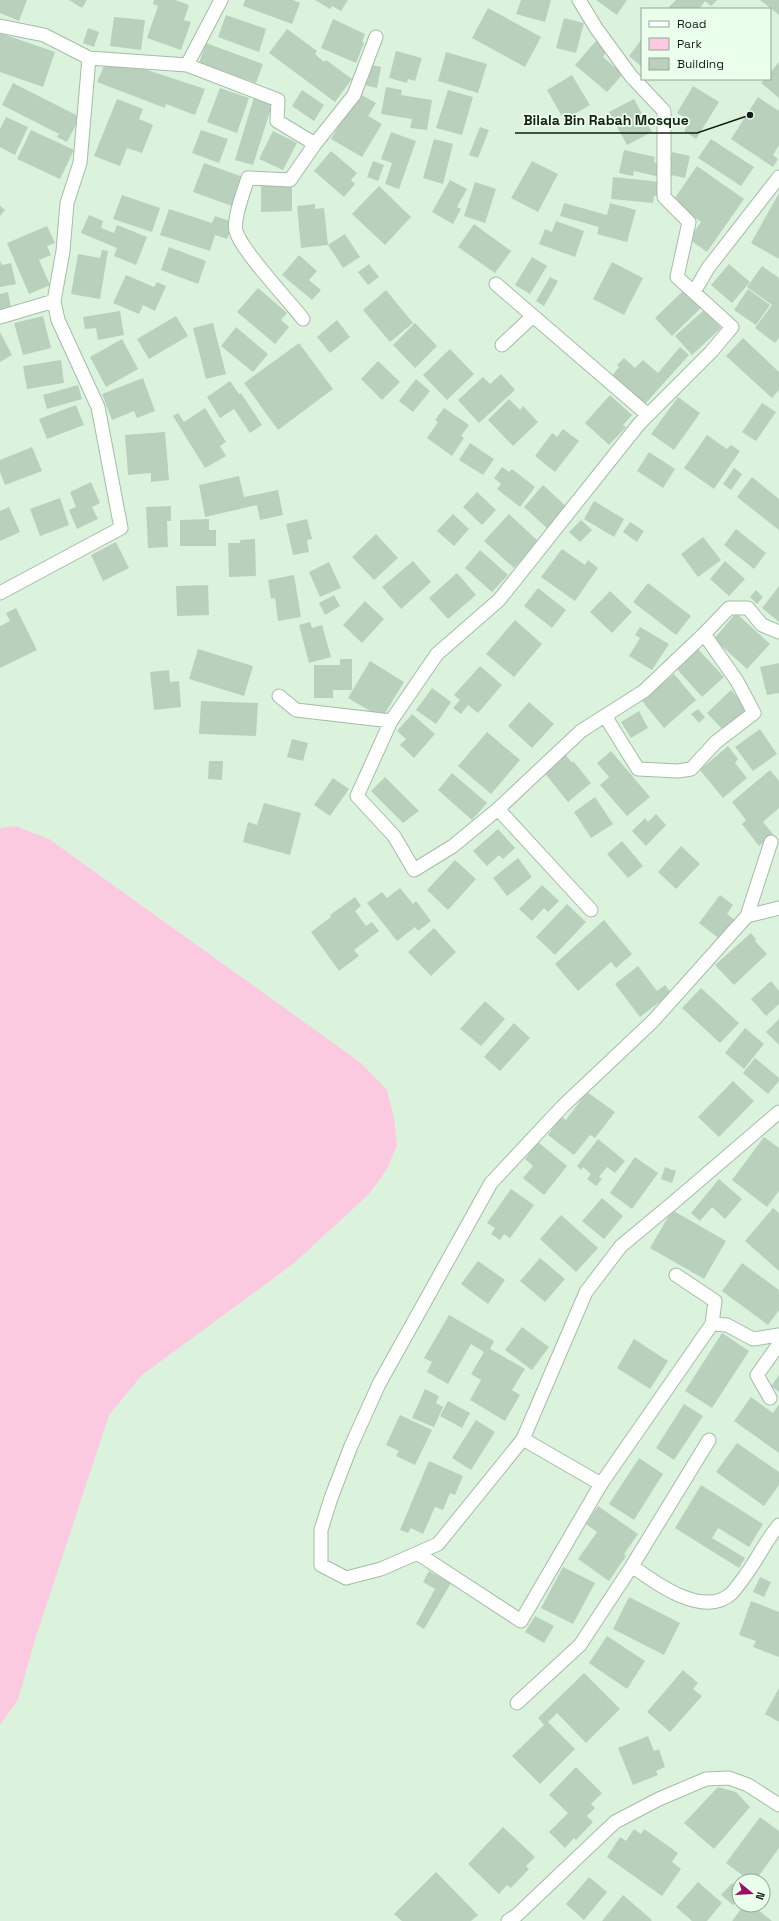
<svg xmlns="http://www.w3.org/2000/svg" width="779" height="1921" font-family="'Space Grotesk',sans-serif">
<rect width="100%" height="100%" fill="#dbf3dd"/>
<path fill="#fbcae0" d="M16 826 49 839 361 1063 387 1090 394 1118 397 1145 387 1169 369 1194 293 1264 142 1375 109 1415 34 1643 18 1700 0 1725V828Z"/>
<path fill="#b9d1bc" d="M0 0H27L19 21 0 13Z
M69 0H87L82 8Z
M154 0H175L189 5 184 20 191 22 181 50 147 38 158 6 153 4Z
M245 0H293L300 3 292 24 243 6Z
M315 0H348L341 11 332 6 330 9Z
M521 0H551L545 22 516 14Z
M596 0H627L617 15Z
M676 0H717L711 6 705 1 699 9H667Z
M760 0H779V15Z
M488 8 541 37 525 67 472 38Z
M226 15 266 29 259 52 218 37Z
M114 17 145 20 141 50 110 46Z
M564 18 584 23 576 53 556 48Z
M333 19 365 34 362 42 364 43 356 63 321 48Z
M88 28 99 32 94 47 83 43Z
M287 29 317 51 315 54 324 62 326 60 352 79 335 102 269 53Z
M0 33 55 52 43 87 0 72Z
M642 39V67L629 56Z
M596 41 607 51 603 57 623 74 607 92 575 65Z
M206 43 263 64 256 83 199 63Z
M396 51 422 58 415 81 408 79 407 83 389 78Z
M446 52 487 64 478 93 438 81Z
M779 62V98L761 83 765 79H770V73Z
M368 64 381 67 377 88 364 85Z
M104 66 141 68 205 89 195 115 166 104 165 108 97 82Z
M572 75 590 105 564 120 547 90Z
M13 83 80 117 67 142 57 137 59 134 2 105Z
M693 86 719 102 696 139 684 131 690 121 677 113Z
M386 87 402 90 401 95 432 100 427 130 410 128 412 119 381 114Z
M220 88 249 98 237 133 207 122Z
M302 90 324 105 314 121 292 106Z
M448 90 473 97 462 135 436 128Z
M358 93 376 103 368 116 382 124 362 157 331 139Z
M254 97 273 102 253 165 235 160Z
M758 97 779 111V145L773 155 778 159 773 167 731 139Z
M117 99 143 109 139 119 153 125 142 153 127 148 120 166 94 156Z
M634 99 652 132 627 145 609 112Z
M6 117 28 127 15 155 0 147V129Z
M480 127 489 130 478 158 469 155Z
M31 130 74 150 60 179 17 159Z
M201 130 228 139 219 163 192 153Z
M273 131 297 143 283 170 259 159Z
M391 132 416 141 399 189 385 184 392 163 381 159Z
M434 139 453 144 443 184 423 178Z
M711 139 754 167 741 186 698 158Z
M624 150 655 157 654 162 662 164 660 177 634 171 633 176 619 173Z
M331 151 357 173 351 180 355 184 344 197 314 171Z
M672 152 690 156 685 178 666 174Z
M373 161 384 165 378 181 367 177Z
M532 161 558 174 538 212 511 198Z
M204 163 243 177 232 206 193 192Z
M697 166 744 199 707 252 689 239 701 222 672 202Z
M613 177 661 182 659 196H654L653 203 611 199Z
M450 180 467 189 457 207 461 209 453 224 432 212Z
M475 182 496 189 485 223 464 216Z
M292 184V211L261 212V185Z
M379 186 411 217 385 245 352 214Z
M779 193V259L751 243Z
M122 195 160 208 152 232 113 219Z
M564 203 607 215 610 203 636 210 627 242 597 234 599 227 560 216Z
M315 204V209L324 208 328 245 301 248 297 206Z
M0 206 5 210 0 216Z
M169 209 212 223 215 216 233 222 227 239 215 235 210 251 160 235Z
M89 215 103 221 101 228 114 233 117 225 147 237 136 265 114 256 117 248 81 233Z
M556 221 584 231 575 257 539 244 545 229 552 232Z
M474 224 511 251 495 273 458 247Z
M47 226 55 243 47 246 51 255 39 260 50 285 29 294 7 243Z
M345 234 360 257 343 268 328 245Z
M169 247 206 261 198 284 161 270Z
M102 250 108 251 100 299 71 294 78 254 100 258Z
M299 255 317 271 309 280 321 290 312 300 282 275Z
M532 257 547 266 530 294 515 285Z
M0 261 2 265 11 263 16 284 0 287Z
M612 262 643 278 624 315 593 299Z
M369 264 379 277 368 285 358 272Z
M729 264 750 282 732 303 711 285Z
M762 266 779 278V338L775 343 755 328 772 305 747 287Z
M126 275 154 287 157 282 166 286 155 311 143 305 139 314 113 303Z
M550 277 558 281 544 306 536 301Z
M258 288 287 313 281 320 289 327 275 344 237 312Z
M686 288 703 306 672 336 655 318Z
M748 289 770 305 756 325 734 310Z
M386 290 413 323 390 342 363 310Z
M8 292 12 313 0 315V294Z
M704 310 721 328 692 355 675 336Z
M120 311 124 335 98 340 96 328 85 329 83 317Z
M43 316 51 348 23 355 14 323Z
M176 316 188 336 149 359 137 339Z
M337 320 350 337 330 353 317 337Z
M213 323 226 374 206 379 193 328Z
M415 323 437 346 415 368 393 345Z
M236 327 268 354 253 372 221 346Z
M0 332 12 355 0 362Z
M743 338 779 372V390L772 398 726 356Z
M122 339 138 369 106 387 90 357Z
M299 343 333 389 278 430 244 383Z
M680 347 689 355 644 405 612 376 619 367 617 365 624 358 635 368 643 360 658 373Z
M450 349 474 374 447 400 423 375Z
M61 360 64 383 27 389 23 366Z
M378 361 400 382 382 400 361 379Z
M501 374 515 390 479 423 458 400 483 377 490 384Z
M143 378 155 411 137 418 134 411 112 420 102 394Z
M416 379 430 391 413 412 399 401Z
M230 381 239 394 241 393 262 425 250 433 234 409 220 418 207 397Z
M78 385 82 399 47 409 43 395Z
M610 395 632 415 623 425 626 427 609 445 585 423Z
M678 397 700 413 674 450 651 434Z
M509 399 520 410 523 406 538 422 513 446 488 420Z
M762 403 776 412 756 441 742 432Z
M76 405 84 425 47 439 39 419Z
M205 408 226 442 220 446 226 456 205 468 173 416 178 413 184 422Z
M444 408 469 425 461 436 464 438 452 456 427 438 438 422 435 420Z
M563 429 579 441 555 472 535 456 552 433 557 437Z
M165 432 169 480 151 482V473L128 475 125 435Z
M707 435 727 449 731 445 740 451 714 489 684 468Z
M470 443 494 459 483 475 459 460Z
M32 447 42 471 5 485 0 472V460Z
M649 452 675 469 663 488 637 471Z
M502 467 509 472 512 469 535 487 520 507 497 489 501 484 494 478Z
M734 468 742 474 731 490 723 484Z
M239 476 244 497 278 490 283 515 260 520 257 505 205 517 199 485Z
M752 477 779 499V530L737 497Z
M91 482 100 503 92 507 98 519 77 529 69 510 76 507 70 492Z
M543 485 569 509 549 530 524 507Z
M477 492 496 510 482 525 463 507Z
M60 498 69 525 40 536 30 509Z
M594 501 624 519 614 537 584 519Z
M171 506V521H167L168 547 148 548 146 507Z
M9 507 20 532 0 541V511Z
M453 514 469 529 454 546 437 531Z
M509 514 539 542 514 568 484 541Z
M209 519V530H216V546H180V520Z
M307 519 312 539 307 540 309 552 293 555 286 524Z
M581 520 592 530 580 542 569 532Z
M630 522 644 531 637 542 623 532Z
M736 529 766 553 754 569 724 545Z
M376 534 398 558 374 580 352 557Z
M703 537 721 560 698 577 681 554Z
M255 539 256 576 229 577 228 543H240V540Z
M116 542 129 568 103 581 91 555Z
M562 549 585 565 588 560 598 568 575 601 541 577Z
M480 550 508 575 492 592 465 568Z
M413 561 431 582 401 609 382 587Z
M725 561 745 579 729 596 710 579Z
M329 562 341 588 320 597 309 572Z
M457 573 476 595 448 619 429 598Z
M294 575 301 617 278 621 275 598 271 599 268 580Z
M648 583 691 616 676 635 633 602Z
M208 585 209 615 177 616 176 586Z
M779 586V622L762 608Z
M538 588 566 610 552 628 524 606Z
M756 590 763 597 757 604 750 597Z
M610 591 632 612 612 633 590 612Z
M334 595 340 606 325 615 319 603Z
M365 601 384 619 362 643 343 625Z
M16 608 37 650 0 668V626L10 621 6 613Z
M736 613 770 644 747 669 714 639Z
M515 620 542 644 514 677 486 654Z
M310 622 312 628 322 625 331 657 309 663 299 625Z
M640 627 669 644 652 670 629 656 640 638 635 635Z
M198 649 253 666 244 696 189 679Z
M698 649 724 677 702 697 676 668Z
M340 659H352V690H333V698H314V665H340Z
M370 661 404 682 382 718 348 698Z
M779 663V693L767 695 760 667Z
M480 666 502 685 478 713 468 705 461 714 453 708 460 700 454 695Z
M169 670 170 682 179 681 181 707 154 710 150 672Z
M674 674 696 700 664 728 642 701Z
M432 688 451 702 436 724 416 710Z
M731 690 748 709 724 731 707 713Z
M201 701 258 703 256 736 199 734Z
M529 702 554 724 532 748 508 726Z
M698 709 705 717 699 723 691 714Z
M639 711 648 728 631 738 621 722Z
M412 714 435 734 414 758 400 745 406 739 397 731Z
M760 729 777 754 753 771 735 747Z
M487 732 520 760 491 794 458 766Z
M292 739 308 743 303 761 287 757Z
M728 746 738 759 735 763 747 778 723 798 700 770Z
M611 751 650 797 627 816 600 785 609 777 597 763Z
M565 754 572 763 573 761 591 783 568 802 543 771Z
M209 761H223L222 780 208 779Z
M770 770 779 781V808L763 822 773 834 759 846 742 824 746 820 732 802Z
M452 773 487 803 472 820 438 790Z
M385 777 419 811 403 823 371 791Z
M333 778 349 789 330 816 314 805Z
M595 797 613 824 591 838 574 812Z
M264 803 301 813 290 855 243 842 248 822 257 825Z
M656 814 666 825 646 846 632 831 645 818 648 822Z
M498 829 515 848 503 859 499 855 487 866 473 851Z
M622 841 643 866 628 878 607 854Z
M681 846 700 864 676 889 658 872Z
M518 858 532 877 507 896 493 878Z
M455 860 476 879 448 910 427 890Z
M542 885 559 901 548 912 544 908 532 921 519 909Z
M400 888 413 904 416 901 431 921 418 931 415 927 397 941 367 903 382 892 387 898Z
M720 895 733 905 727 914 736 921 721 940 699 923Z
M355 897 361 906 355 911 366 926 372 922 379 931 354 950 359 956 339 971 311 932 331 917 330 915Z
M567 904 586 922 555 955 536 937Z
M604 920 632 954 616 968 611 962 578 991 555 964Z
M434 928 456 952 431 976 408 952Z
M751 933 756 939 755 941 767 954 734 985 715 965Z
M638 966 657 991 665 985 671 993 640 1017 615 984Z
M771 981 779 991V1004L766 1016 751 999Z
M701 988 739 1023 720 1043 682 1008Z
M485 1001 505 1019 481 1046 460 1029Z
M779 1019V1045L766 1032Z
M514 1023 530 1038 500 1071 484 1057Z
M745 1028 764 1044 744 1069 725 1053Z
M755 1058 779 1078V1081L768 1094 743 1073Z
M733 1081 754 1101 719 1137 698 1117Z
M587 1092 615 1112 595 1138 590 1135 574 1155 548 1135 561 1117 566 1120Z
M764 1137 779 1148V1191L767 1207 732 1180Z
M598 1139 625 1161 615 1173 607 1167 599 1177 602 1179 596 1186 587 1179 591 1174 583 1167 581 1170 577 1166Z
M538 1142 567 1166 544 1195 523 1178 533 1166 525 1159Z
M635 1157 658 1173 632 1209 610 1193Z
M665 1167 676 1171 672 1183 661 1179Z
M719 1179 742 1199 725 1219 712 1207 700 1221 691 1213Z
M511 1189 534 1205 510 1238 504 1234 500 1240 491 1234 495 1228 487 1223Z
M602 1198 623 1216 604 1239 582 1221Z
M773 1208 779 1213V1271L745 1241Z
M672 1210 726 1241 704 1279 650 1248Z
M561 1215 598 1248 576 1272 540 1239Z
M540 1258 565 1279 545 1302 520 1281Z
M478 1261 505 1280 488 1304 461 1284Z
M742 1263 779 1290V1310L768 1325 722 1291Z
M449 1315 494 1341 490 1349 525 1369 512 1390 520 1395 505 1421 470 1400 481 1380 471 1374 484 1352 471 1344 448 1384 427 1372 432 1362 424 1358Z
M522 1327 549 1347 532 1370 505 1350Z
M722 1333 749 1351 712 1408 685 1391Z
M634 1339 668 1361 650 1389 617 1368Z
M779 1375V1392L771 1386Z
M425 1389 439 1396 436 1403 443 1407 434 1427 412 1418Z
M751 1397 773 1413 779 1404V1453L734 1421Z
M448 1401 470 1413 462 1428 440 1416Z
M684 1404 703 1416 674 1460 656 1448Z
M400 1415 432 1430 415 1465 396 1456 399 1451 386 1445Z
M476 1420 495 1432 471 1470 452 1458Z
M737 1443 779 1472V1485L764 1506 716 1472Z
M639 1458 663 1474 634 1520 609 1504Z
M429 1461 463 1476 455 1495 450 1493 443 1510 435 1507 423 1534 411 1528 408 1533 400 1530Z
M701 1485 763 1524 749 1547 718 1528 712 1538 745 1558 739 1568 675 1528Z
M598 1506 638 1534 624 1554 626 1556 609 1581 578 1559 597 1532 586 1524Z
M563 1567 595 1583 573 1624 541 1608Z
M429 1571 451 1583 424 1629 416 1624 435 1589 423 1582Z
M760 1577 771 1582 764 1597 753 1592Z
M629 1597 680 1623 664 1655 613 1629Z
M751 1601 779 1612V1657L753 1647 756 1641 739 1635Z
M535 1616 554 1626 544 1643 525 1632Z
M607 1636 645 1661 627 1689 589 1663Z
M683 1670 698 1683 693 1689 702 1696 670 1732 647 1712Z
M584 1673 620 1709 586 1743 557 1713 548 1722 575 1749 540 1784 512 1756 544 1725 538 1718Z
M779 1688V1722L765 1714Z
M648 1736 654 1751 659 1749 665 1767 656 1771 658 1775 633 1785 618 1748Z
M576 1767 602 1793 591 1804 595 1808 587 1816 593 1822 576 1840 574 1838 565 1848 549 1832 568 1813 549 1795Z
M718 1787 736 1792 750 1807 714 1849 684 1823Z
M760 1817 779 1831V1848L755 1881H750L726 1863Z
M503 1827 535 1857 526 1866 529 1869 511 1888 507 1885 499 1894 468 1864Z
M634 1829 641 1834 644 1829 678 1853 672 1862 681 1869 662 1896 607 1857 620 1837 626 1841Z
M436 1872 478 1915 471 1921H402L394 1914Z
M589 1877 607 1892 584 1920 566 1904Z
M698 1882 722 1903 707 1921H692L676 1907Z
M732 1883 739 1890V1898L733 1905 721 1895Z
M623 1895 652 1920 651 1921H602Z
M744 1905H752L772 1921H732Z"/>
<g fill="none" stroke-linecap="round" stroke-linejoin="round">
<g stroke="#a5bca7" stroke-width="15">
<path id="street" d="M579 0 596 28 631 76 664 111V197L689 222 677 277 732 327 711 352 639 424 499 600 437 654 391 721 357 796 394 836 414 870 453 846 498 809 581 731 644 691 704 634 729 608H748L762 625 779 632
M0 26 44 35 89 58 187 65 278 100 277 121 315 144
M187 65 221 0
M496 284 648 415
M694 292 708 268 779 177
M0 317 54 301
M303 319C290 302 240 249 236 231 233 218 244 191 248 178L290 180 315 144 354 95 376 37
M502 345 533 316
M0 593 121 528 98 407 58 320 54 301 63 251 67 203 80 163 89 58
M279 696 296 710 391 721
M605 716 638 769 678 771 691 769 716 742 754 713 737 681 704 634
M498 809 591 910
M771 842 747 916 653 1021 563 1106 491 1183 379 1384 351 1446 331 1498 321 1530V1565L346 1578 381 1569 438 1544 523 1439 586 1292 621 1246 674 1202 779 1112
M747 916 779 908
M676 1275 715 1301 712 1324
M770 1398 757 1375 779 1344
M523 1439 601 1484
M417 1553 521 1621 601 1484 712 1324 727 1325 753 1339 779 1335
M632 1566 709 1440
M517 1703 580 1645 632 1566C655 1583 704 1619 732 1593 736 1588 741 1582 745 1576 757 1560 766 1540 779 1525
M508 1921 517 1915 615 1822 659 1799 706 1779 729 1778 748 1785 779 1805"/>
</g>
<use href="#street" stroke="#fff" stroke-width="13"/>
</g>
<path fill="none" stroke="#161e17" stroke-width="1.5" d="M750 115L697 133H515"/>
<circle fill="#161e17" stroke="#ebffed" stroke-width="1.5" cx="750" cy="115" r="4"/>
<g font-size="14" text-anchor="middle" font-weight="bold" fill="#161e17" stroke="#ebffed" stroke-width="3.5" stroke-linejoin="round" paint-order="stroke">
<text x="606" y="125">Bilala Bin Rabah Mosque</text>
</g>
<rect x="641" y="8" width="130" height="72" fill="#ebffed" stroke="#96a597"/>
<rect x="649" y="21" width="20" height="6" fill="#ffffff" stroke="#96a597"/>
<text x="677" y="28" font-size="12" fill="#161e17">Road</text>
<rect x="649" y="38" width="20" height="12" fill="#fbcae0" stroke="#96a597"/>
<text x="677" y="48" font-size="12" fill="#161e17">Park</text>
<rect x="649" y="58" width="20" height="12" fill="#b9d1bc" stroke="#96a597"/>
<text x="677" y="68" font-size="12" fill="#161e17">Building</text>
<g transform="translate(751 1893) rotate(108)"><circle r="19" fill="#ebffed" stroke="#96a597"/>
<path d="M0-3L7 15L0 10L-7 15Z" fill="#981064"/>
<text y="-6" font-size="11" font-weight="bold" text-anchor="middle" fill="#161e17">N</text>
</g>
</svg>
